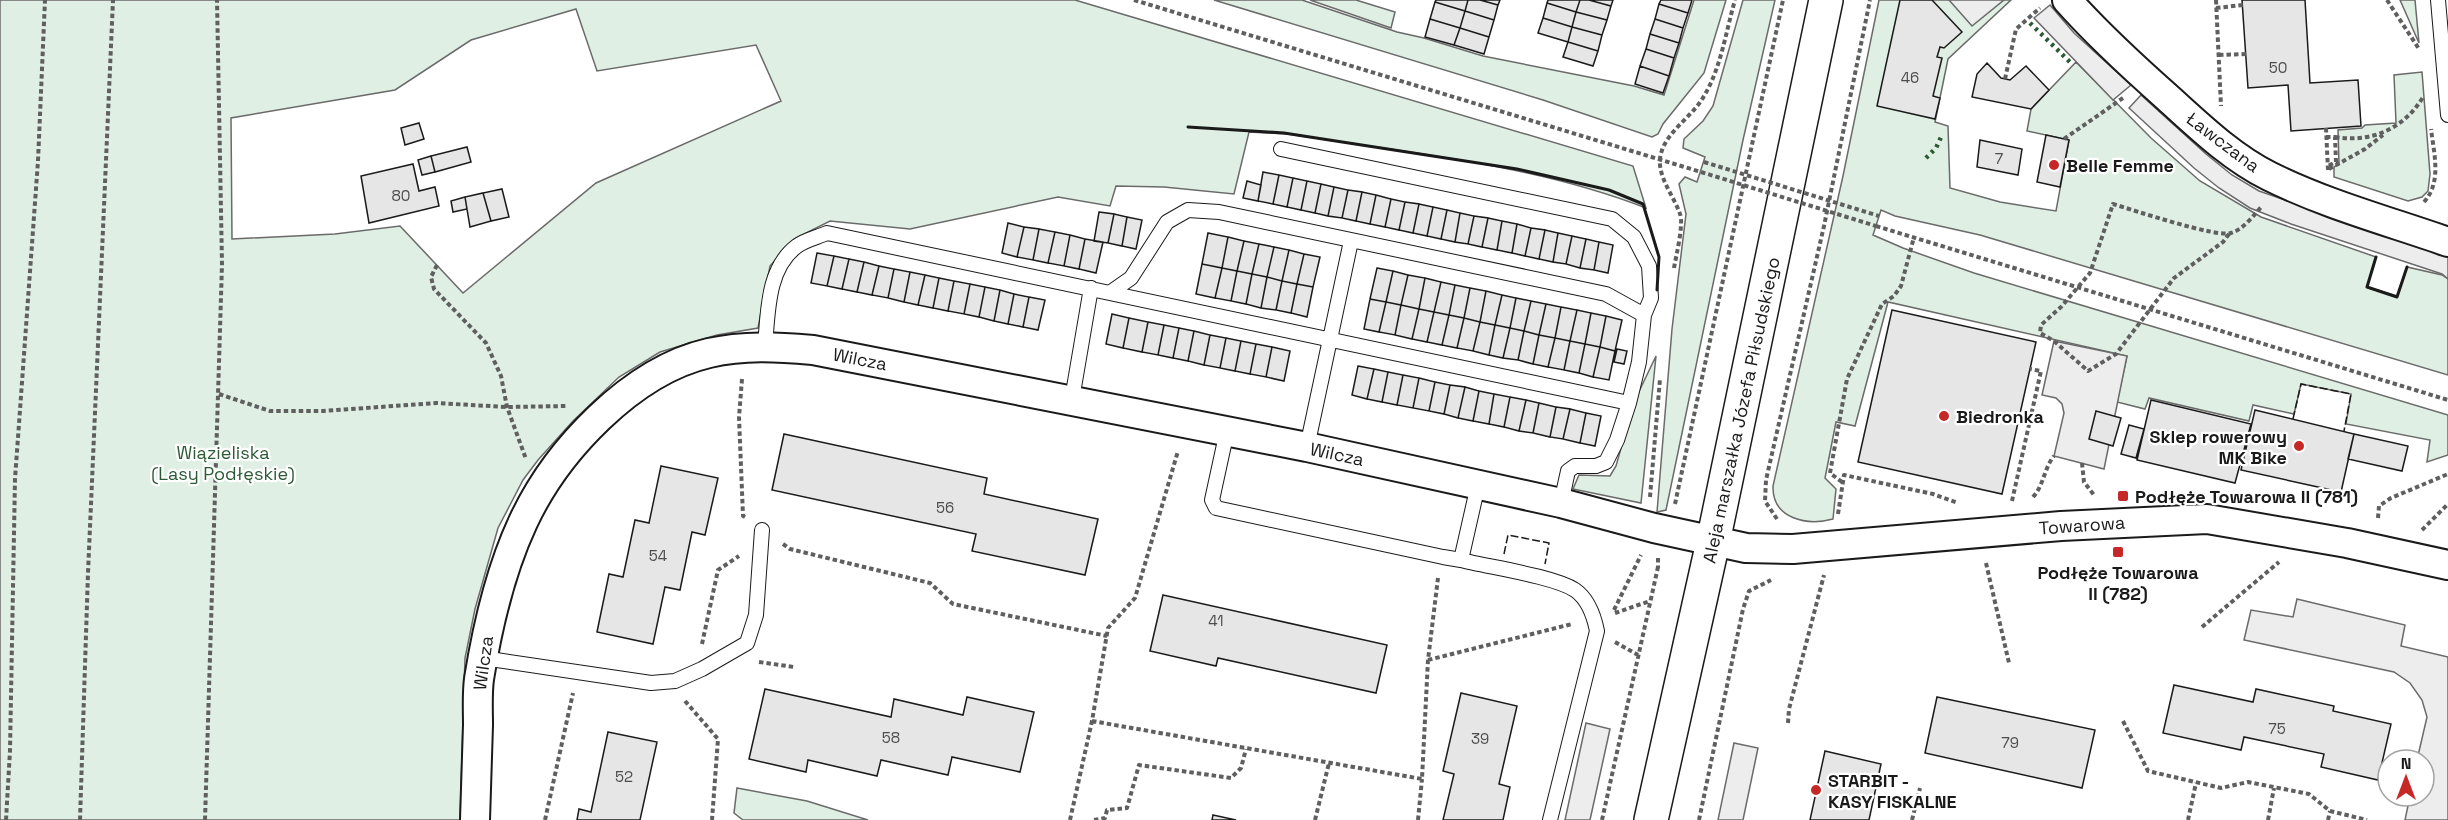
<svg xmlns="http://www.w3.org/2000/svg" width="2448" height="820" font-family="'Space Grotesk',sans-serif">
<rect width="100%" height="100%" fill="#fff"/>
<path fill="#e0efe3" stroke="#6a6a6a" stroke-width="1.5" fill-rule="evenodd" d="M0 0H1075L1633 166 1646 208C1533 164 1408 153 1288 134L1249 132 1234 194 1164 187 1116 186 1110 206 1058 197 910 229 830 221 794 239 770 266 758 328 717 335 660 352 619 377 573 421 538 460 523 480 498 528 475 609 465 658 460 820H0ZM576 9 597 71 756 45 781 101 596 183 463 293 400 226 335 234 232 239 231 118 395 90 471 40Z
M1214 0H1302L1397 32 1424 38 1483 56 1634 86 1664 95 1694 0H1726L1704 73 1663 124 1658 134 1652 137 1543 100Z
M1310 0H1356L1395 12 1391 28Z
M1743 0H1775L1743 140 1666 510 1657 512 1672 329 1686 214 1679 184 1685 177 1697 182 1705 157 1683 148 1684 139 1703 121 1713 106Z
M1879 0H2011L1948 59 1935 122 1948 126 1950 188 2000 202 2056 211 2069 140 2027 131 2031 109 2076 62 2151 138 2200 181 2261 217 2376 257 2367 287 2397 296 2407 267 2442 275 2448 279V375L1980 235 1895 216 1881 210 1873 235 1903 248 1974 273 2448 415V455L2427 462 2430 440 2346 424 2351 394 2301 384 2294 414 2253 405 2249 421 2149 398 2145 409 2117 402 2127 356 1888 302 1855 426 1836 422 1825 478 1836 489 1833 519C1807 526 1772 519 1773 486L1843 176Z
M2400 0H2415L2419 43Z
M2422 72 2430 174 2428 191 2422 197 2408 201 2334 177V167L2339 164 2338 130 2362 128 2365 125 2396 123 2394 75Z
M1656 356 1641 503 1573 489 1579 475 1610 476 1616 466 1634 402Z
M737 788 807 801 868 820H743L734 813Z"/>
<path fill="#ededed" stroke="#6a6a6a" stroke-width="1.5" d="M1949 0H2004L1972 26Z
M2050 5 2074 33 2131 85 2113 100 2034 18Z
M2141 95 2206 154 2232 175 2259 191 2448 256V279L2442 274 2291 224 2250 208 2219 188 2194 168 2129 108Z
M2054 341 2127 356 2104 469 2054 456 2064 413 2062 404 2056 398 2042 395Z
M2297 599 2405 625 2401 646 2448 657V820H2405L2410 796H2424V760H2417L2427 717 2422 700 2410 683 2394 672 2244 640 2251 610 2293 617Z
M1586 723 1610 729 1590 820H1565Z
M1734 743 1758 748 1743 820H1718Z"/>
<path fill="#e6e6e6" stroke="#1a1a1a" stroke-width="1.5" d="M1436 0H1468L1465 11 1435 2Z
M1468 0H1480L1498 5 1494 20 1465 11Z
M1480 0H1500L1498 5Z
M1548 0H1580L1576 12 1547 3Z
M1580 0H1589L1611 6 1607 20 1576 12Z
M1589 0H1613L1611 6Z
M1661 0H1692L1688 13 1659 4Z
M1900 0H1932L1962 32 1944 48 1940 47 1937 57 1942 58 1933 96 1940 98 1935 119 1877 106Z
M2242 0H2305L2310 83 2358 80 2361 126 2291 131 2288 85 2248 88Z
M1435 2 1465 11 1460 28 1430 19Z
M1547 3 1576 12 1572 27 1543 18Z
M1659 4 1688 13 1683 28 1655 19Z
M1465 11 1494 20 1489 37 1460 28Z
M1576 12 1607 20 1602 35 1572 27Z
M1543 18 1572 27 1568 42 1538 33Z
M1430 19 1460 28 1454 45 1425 37Z
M1655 19 1683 28 1679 43 1650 34Z
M1572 27 1602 35 1598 51 1568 42Z
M1460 28 1489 37 1484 54 1454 45Z
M1650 34 1679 43 1674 58 1646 49Z
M1568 42 1598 51 1593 66 1563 57Z
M1646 49 1674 58 1669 76 1640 66Z
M1987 63 2001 78 2010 80 2026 66 2049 90 2031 109 1972 97 1977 74Z
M1640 66 1669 76 1663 93 1635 84Z
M419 123 424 139 405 145 401 128Z
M2046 135 2069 140 2060 187 2037 182Z
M1980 140 2022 149 2018 175 1977 167Z
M467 147 471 162 435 172 431 156Z
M431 156 435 172 422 175 418 160Z
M413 164 419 191 435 187 439 206 369 223 361 176Z
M1263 172 1279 175 1273 204 1258 201Z
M1279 175 1293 178 1287 207 1273 204Z
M1293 178 1307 181 1301 210 1287 207Z
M1247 181 1261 185 1258 201 1243 198Z
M1307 181 1321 184 1315 213 1301 210Z
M1321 184 1334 187 1328 216 1315 213Z
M1334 187 1348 190 1342 218 1328 216Z
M502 189 509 217 491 221 483 193Z
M1348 190 1362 192 1356 221 1342 218Z
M1362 192 1376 195 1370 224 1356 221Z
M483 193 491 221 470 227 465 197Z
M1376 195 1391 199 1385 227 1370 224Z
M465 197 467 209 453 212 451 201Z
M1391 199 1405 202 1399 230 1385 227Z
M1405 202 1419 204 1413 233 1399 230Z
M1419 204 1433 207 1427 236 1413 233Z
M1433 207 1447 210 1441 239 1427 236Z
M1447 210 1460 213 1455 242 1441 239Z
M1099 212 1114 214 1108 243 1094 241Z
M1460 213 1474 216 1468 244 1455 242Z
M1114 214 1127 217 1122 246 1108 243Z
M1474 216 1488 218 1482 247 1468 244Z
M1127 217 1142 220 1136 249 1122 246Z
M1488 218 1502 221 1497 250 1482 247Z
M1502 221 1517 224 1512 253 1497 250Z
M1008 223 1024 227 1017 257 1002 253Z
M1517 224 1531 228 1525 256 1512 253Z
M1024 227 1039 229 1033 260 1017 257Z
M1531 228 1545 230 1539 259 1525 256Z
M1039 229 1055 232 1048 263 1033 260Z
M1545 230 1558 233 1553 262 1539 259Z
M1055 232 1070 235 1064 266 1048 263Z
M1208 233 1228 237 1222 268 1202 264Z
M1558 233 1572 236 1566 264 1553 262Z
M1070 235 1085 239 1079 269 1064 266Z
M1572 236 1586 239 1580 268 1566 264Z
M1228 237 1244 241 1237 271 1222 268Z
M1085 239 1103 242 1096 273 1079 269Z
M1586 239 1599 242 1594 270 1580 268Z
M1244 241 1259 244 1252 274 1237 271Z
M1599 242 1613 245 1608 273 1594 270Z
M1259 244 1274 247 1267 277 1252 274Z
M1274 247 1289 250 1282 281 1267 277Z
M1289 250 1304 254 1297 284 1282 281Z
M817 253 834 256 827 286 811 283Z
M1304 254 1320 257 1313 287 1297 284Z
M834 256 849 259 842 289 827 286Z
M849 259 864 262 857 292 842 289Z
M864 262 879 266 872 295 857 292Z
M1202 264 1222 268 1215 298 1196 294Z
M879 266 894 269 888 298 872 295Z
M1222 268 1237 271 1231 301 1215 298Z
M1377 268 1393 271 1386 302 1370 299Z
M894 269 910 272 904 302 888 298Z
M1237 271 1252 274 1246 304 1231 301Z
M1393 271 1408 275 1401 305 1386 302Z
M910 272 925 275 918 305 904 302Z
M1252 274 1267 277 1261 308 1246 304Z
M925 275 939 278 933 308 918 305Z
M1408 275 1425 278 1419 309 1401 305Z
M1267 277 1282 281 1276 310 1261 308Z
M939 278 954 281 948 311 933 308Z
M1425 278 1441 282 1434 312 1419 309Z
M954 281 970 284 964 314 948 311Z
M1282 281 1297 284 1291 313 1276 310Z
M1441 282 1455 285 1449 315 1434 312Z
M970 284 985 287 979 317 964 314Z
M1297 284 1313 287 1307 317 1291 313Z
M1455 285 1470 288 1464 318 1449 315Z
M985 287 1000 290 994 321 979 317Z
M1470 288 1486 291 1480 322 1464 318Z
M1000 290 1014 294 1008 324 994 321Z
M1486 291 1502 295 1495 325 1480 322Z
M1014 294 1029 297 1023 327 1008 324Z
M1502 295 1516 298 1510 328 1495 325Z
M1029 297 1045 300 1038 330 1023 327Z
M1516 298 1531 301 1524 331 1510 328Z
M1370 299 1386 302 1379 332 1364 329Z
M1531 301 1546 304 1539 335 1524 331Z
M1386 302 1401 305 1395 335 1379 332Z
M1546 304 1561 307 1555 338 1539 335Z
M1401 305 1419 309 1412 339 1395 335Z
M1561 307 1577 310 1570 341 1555 338Z
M1419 309 1434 312 1427 342 1412 339Z
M1577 310 1591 313 1585 344 1570 341Z
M1892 310 2036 342 2002 494 1858 462Z
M1434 312 1449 315 1442 345 1427 342Z
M1591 313 1606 316 1600 347 1585 344Z
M1112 314 1129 318 1123 348 1106 344Z
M1449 315 1464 318 1457 348 1442 345Z
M1606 316 1622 320 1615 351 1600 347Z
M1129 318 1148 322 1142 352 1123 348Z
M1464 318 1480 322 1473 351 1457 348Z
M1148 322 1164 325 1158 355 1142 352Z
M1480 322 1495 325 1489 355 1473 351Z
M1164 325 1179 328 1173 358 1158 355Z
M1495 325 1510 328 1503 358 1489 355Z
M1179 328 1194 331 1188 361 1173 358Z
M1510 328 1524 331 1518 360 1503 358Z
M1194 331 1210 335 1204 365 1188 361Z
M1524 331 1539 335 1533 364 1518 360Z
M1210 335 1226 338 1220 368 1204 365Z
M1539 335 1555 338 1548 367 1533 364Z
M1226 338 1241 341 1235 371 1220 368Z
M1555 338 1570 341 1564 370 1548 367Z
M1241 341 1256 344 1250 374 1235 371Z
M1570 341 1585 344 1579 373 1564 370Z
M1256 344 1272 347 1266 377 1250 374Z
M1585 344 1600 347 1593 377 1579 373Z
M1272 347 1290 351 1284 381 1266 377Z
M1600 347 1615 351 1609 380 1593 377Z
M1617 349 1627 351 1624 364 1614 362Z
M1358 366 1374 369 1367 399 1352 395Z
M1374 369 1388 372 1382 402 1367 399Z
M1388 372 1403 375 1397 405 1382 402Z
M1403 375 1419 378 1413 408 1397 405Z
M1419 378 1435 382 1429 411 1413 408Z
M1435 382 1450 385 1444 414 1429 411Z
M1450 385 1465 387 1458 418 1444 414Z
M1465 387 1479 391 1473 421 1458 418Z
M1479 391 1494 394 1489 424 1473 421Z
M1494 394 1510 397 1504 427 1489 424Z
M1510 397 1526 400 1519 431 1504 427Z
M1526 400 1539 403 1533 433 1519 431Z
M2151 400 2251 424 2235 483 2137 460Z
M1539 403 1556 407 1550 437 1533 433Z
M1556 407 1570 409 1563 439 1550 437Z
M1570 409 1586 413 1580 443 1563 439Z
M2255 410 2354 434 2341 492 2241 470Z
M2096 411 2121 418 2113 446 2089 439Z
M1586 413 1601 416 1595 446 1580 443Z
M2129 425 2144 429 2136 458 2121 454Z
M784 434 987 478 984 494 1098 519 1085 575 972 551 976 534 772 490Z
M2354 434 2408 446 2402 471 2348 459Z
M661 466 718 478 705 535 692 532 680 590 665 587 653 644 597 632 609 574 623 577 635 520 649 523Z
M1163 595 1387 645 1376 693 1218 658 1216 666 1150 651Z
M2174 685 2253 702 2256 689 2334 706 2333 711 2391 724 2378 780 2321 767 2324 754 2244 737 2241 750 2163 733Z
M765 689 891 717 894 699 963 715 967 697 1034 712 1020 772 952 757 948 775 881 760 877 776 808 760 806 772 749 759Z
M1461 693 1517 706 1499 784 1510 787 1503 820H1443L1454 774 1443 771Z
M1937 697 2095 730 2082 788 1925 753Z
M608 732 657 742 640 820H577L579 809 591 812Z
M1825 751 1881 764 1869 820H1810Z
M1213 815 1236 820H1212Z"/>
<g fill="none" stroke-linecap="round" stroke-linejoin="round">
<g stroke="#1a1a1a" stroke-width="16">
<path id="lane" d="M2438 0 2448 115
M1281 149 1612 219 1634 237 1649 266 1651 298 1644 315 1639 362 1629 403 1617 440 1606 462 1596 466H1575L1568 471 1561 503
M1111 292 1131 278 1167 222 1188 210 1219 212 1606 294 1644 315
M765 346C768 313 767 268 797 246 805 240 818 237 827 233L1629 403
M1072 399 1091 288
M1227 431 1212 500 1216 508 1443 557 1461 560 1478 485
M1307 447 1351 241
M1461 560C1488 567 1553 576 1575 590 1588 599 1594 616 1597 631L1550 820
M483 658 651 683 675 681 702 669 747 643 756 615 762 530"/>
</g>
<g stroke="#1a1a1a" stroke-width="32">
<path id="street" d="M2067 0C2098 35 2133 67 2168 98 2199 126 2231 157 2269 176 2325 204 2388 221 2448 242
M475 820C476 788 477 756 478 725 478 710 477 694 479 679 487 629 501 569 523 522 556 451 631 371 709 353 744 345 777 347 813 350L1307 447 1561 503 1654 528 1746 548 1793 549 2061 526 2207 519 2347 543 2448 565"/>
</g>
<g stroke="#1a1a1a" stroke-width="36">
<path id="secondary" d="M1651 820 1713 542 1826 0"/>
</g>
<path stroke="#5f5f5f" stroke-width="4" stroke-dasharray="4.5 3" stroke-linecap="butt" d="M1134 0 1701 172
M2216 0 2221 106
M2387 0 2419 49
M2216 8 2243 5
M2219 55 2246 54
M2005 79 2016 29 2040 8
M2326 128 2328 170
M2326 137H2335L2336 162 2328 166
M2335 137C2371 143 2404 129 2423 97
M2064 139 2123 98
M2329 169 2365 149 2383 135
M2424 202C2442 182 2434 154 2431 129
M1876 226 2448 400
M2229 234 2223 242 2174 278 2116 354 2088 371 2054 341 2040 333 2041 325 2061 307 2090 273 2113 204C2133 210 2217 238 2231 233 2244 229 2253 216 2262 206
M437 265 431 277 434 289 486 343 501 376 507 407 526 459
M1674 268C1676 256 1684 224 1680 214 1674 196 1658 178 1660 158 1664 132 1692 118 1704 96 1721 68 1726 31 1735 0
M742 379 739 417 743 516 745 517
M219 394 270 411H323L436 403 507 407 568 406
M2082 463 2084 482 2094 495
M1842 482 1830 473 1847 379 1882 304 1894 296 1901 286 1914 237
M1650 497 1660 379
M2033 497C2044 485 2044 468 2054 456
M2012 501 2041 371 2030 369
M1675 504 1783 0
M1838 514 1844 475 1933 494 1958 503
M2378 518 2379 506 2391 498 2448 474
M1777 519 1765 501 1766 480 1824 226 1870 0
M2422 530 2448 504
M783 544 790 549 930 583 953 604 1107 636
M1658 558V568
M1986 563 2009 663
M1614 610 1641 555
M1615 613 1650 601
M2202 627 2279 562
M1615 642 1638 655
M702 644 718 570 739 556
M1428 660 1572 624
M759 662 794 667
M685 701 718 739 712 820
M1092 721 1422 779 1428 660 1438 578
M2123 721 2148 771 2221 788 2248 782 2309 794 2330 811 2367 820
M1788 723 1789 709 1824 575
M6 820 10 751 15 479 38 161 45 0
M80 820 88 573 113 0
M205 820 222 264 217 0
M545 820 573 693
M1070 820 1092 721 1108 628 1135 598 1178 451
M1094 820 1105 818 1107 810 1127 808 1139 765 1231 778 1241 768 1246 749
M1315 820 1329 763
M1418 820 1422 779
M1602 820 1658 567
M1699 820 1743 609 1749 591 1771 580
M1912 820 1920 788
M2188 820 2196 783
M2268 820 2274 788
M2328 820 2330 811"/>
<use href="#lane" stroke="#fff" stroke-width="14"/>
<use href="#street" stroke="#fff" stroke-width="28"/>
<use href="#secondary" stroke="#fff" stroke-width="33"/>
<path stroke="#5f5f5f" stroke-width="4" stroke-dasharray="4.5 3" stroke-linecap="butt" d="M1704 162 1879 216
M1701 172 1876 226"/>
<path stroke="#2b5a34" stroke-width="4.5" stroke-dasharray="3 4.5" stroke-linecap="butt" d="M2030 23 2073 65
M1926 158 1936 148 1942 135"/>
<path stroke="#1a1a1a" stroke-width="1.5" stroke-dasharray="8 3" stroke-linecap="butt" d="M2293 419 2301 384 2351 394 2344 431
M1504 554 1508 535 1549 543 1545 564"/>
<path stroke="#1a1a1a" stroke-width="3" d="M1188 127 1284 133 1517 169 1609 190 1643 204 1659 257 1657 290
M2376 257 2367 287 2397 297 2407 267"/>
</g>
<g fill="#c62828" stroke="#fff" stroke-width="2">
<circle cx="2054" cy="165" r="6"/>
<circle cx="1944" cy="416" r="6"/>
<circle cx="2299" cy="446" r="6"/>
<rect x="2117" y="490" width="12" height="12" rx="3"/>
<rect x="2112" y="546" width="12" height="12" rx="3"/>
<circle cx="1816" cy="790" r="6"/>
</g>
<g text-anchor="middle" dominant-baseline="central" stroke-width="4.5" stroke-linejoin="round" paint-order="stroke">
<g font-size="15" fill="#4d4d4d">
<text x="2278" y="67">50</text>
<text x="1910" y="77">46</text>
<text x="1999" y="158">7</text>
<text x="401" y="195">80</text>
<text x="945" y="507">56</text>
<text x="658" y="555">54</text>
<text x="1216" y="620">41</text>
<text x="2277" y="728">75</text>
<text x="891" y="737">58</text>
<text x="1480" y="738">39</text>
<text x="2010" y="742">79</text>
<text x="624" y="776">52</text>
</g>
<g font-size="18" fill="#1a1a1a" stroke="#fff">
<text transform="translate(2223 142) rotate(37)">Ławczana</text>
<text transform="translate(860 359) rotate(11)">Wilcza</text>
<text transform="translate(1741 410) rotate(-78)">Aleja marszałka Józefa Piłsudskiego</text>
<text transform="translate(1337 454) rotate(12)">Wilcza</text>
<text transform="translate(2082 525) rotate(-4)">Towarowa</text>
<text transform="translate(483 663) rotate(-82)">Wilcza</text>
</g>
<g font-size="18" font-weight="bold" fill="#1a1a1a" stroke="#fff" text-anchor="start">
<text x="2066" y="165">Belle Femme</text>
<text x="1956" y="416">Biedronka</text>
<text x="2287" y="436" text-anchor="end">Sklep rowerowy<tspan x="2287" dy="21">MK Bike</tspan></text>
<text x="2135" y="496">Podłęże Towarowa II (781)</text>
<text x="2118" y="572" text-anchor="middle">Podłęże Towarowa<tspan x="2118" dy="21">II (782)</tspan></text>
<text x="1828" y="780">STARBIT -<tspan x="1828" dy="21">KASY FISKALNE</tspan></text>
</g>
<g font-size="18" fill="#2b5a34" stroke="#fff">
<text x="223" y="452">Wiązieliska<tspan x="223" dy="21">(Lasy Podłęskie)</tspan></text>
</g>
</g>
<g transform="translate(2406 778)"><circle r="28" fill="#ffffff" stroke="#a3a3a3" stroke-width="1.5"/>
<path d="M0-4.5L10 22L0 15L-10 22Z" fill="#c62828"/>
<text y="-9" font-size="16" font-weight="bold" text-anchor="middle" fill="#1a1a1a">N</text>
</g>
</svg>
